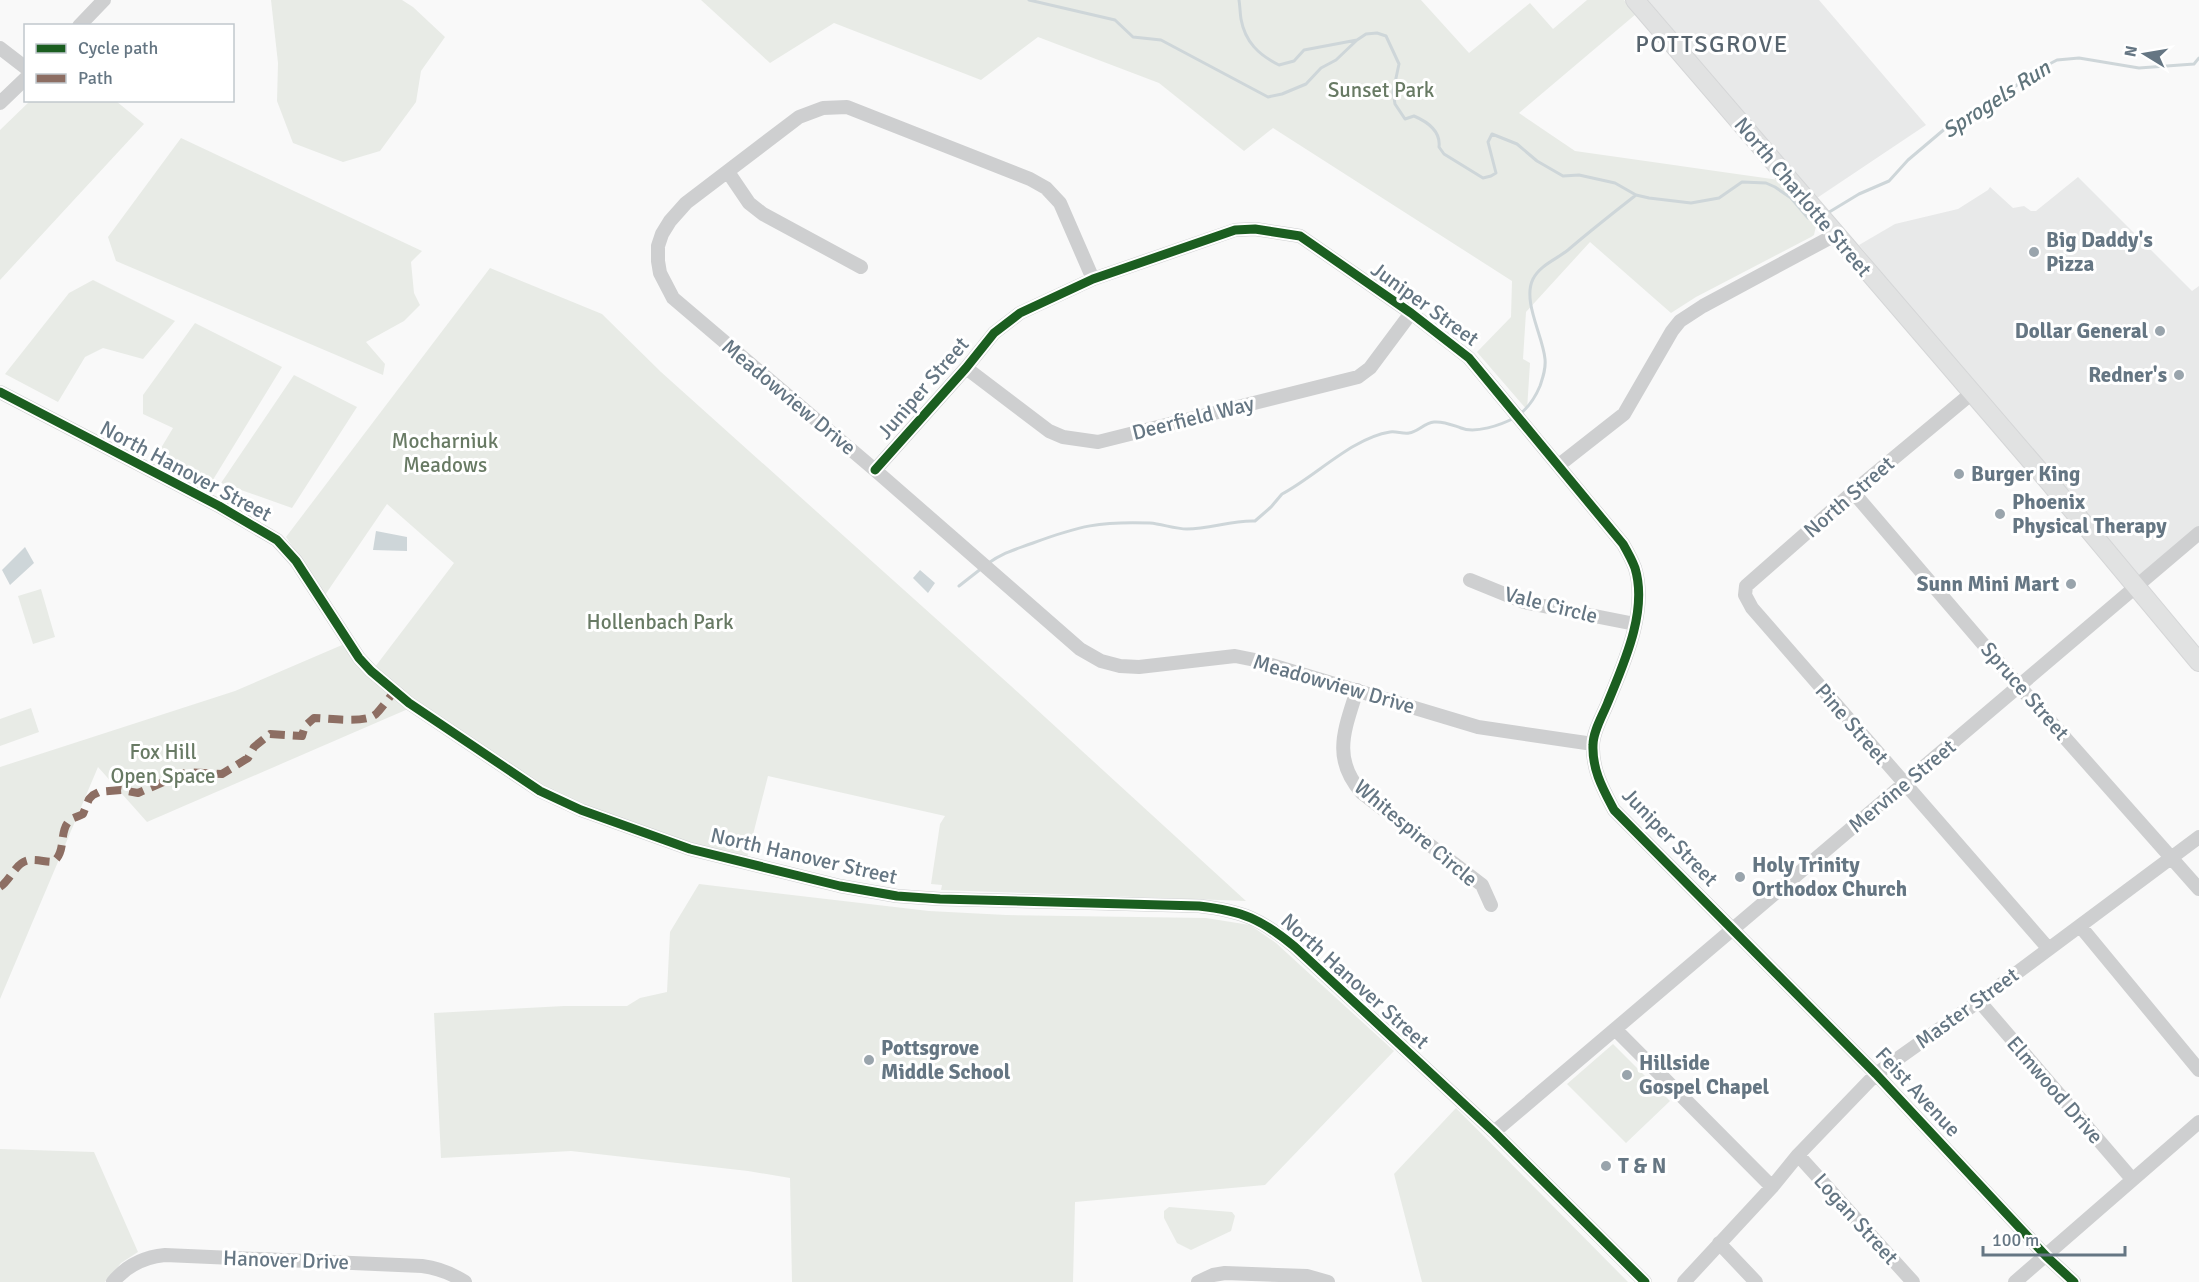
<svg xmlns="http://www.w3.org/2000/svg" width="2199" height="1282" font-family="Signika,sans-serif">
<rect width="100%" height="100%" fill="#f9f9f9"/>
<path fill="#e8e9e9" d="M1648 0H1819L1926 125 1817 198Z
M2078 177 2192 291 2199 286V529L2136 587 1859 245 1895 224 1958 209 1988 190 1990 187 2013 208 2024 206 2031 211H2036Z"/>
<path fill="#e8ebe6" d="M271 0H402L413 7 445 37 421 71 416 102 380 151 343 162 293 143 277 101 278 63Z
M701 0H1421L1469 53 1530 3 1553 29 1587 0H1624L1636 14 1519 113 1575 151 1779 180 1816 226 1814 235 1811 237 1696 297 1671 313 1590 242 1526 312 1523 359 1530 363 1527 410 1477 352 1511 317 1512 281 1273 128 1244 151 1159 83 1038 37 981 80 834 23 770 63Z
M30 101H116L144 124 0 280V130Z
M181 138 422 251 411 262 414 293 420 305 404 321 366 342 385 364 383 375 116 261 108 237Z
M490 268 602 314 661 372 1011 686 1246 901 941 890 942 885 931 884 940 824 945 816 768 776 747 858 682 841 558 795 420 705 375 667 454 563 387 504 325 595 286 537Z
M93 280 175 321 143 359 103 348 85 357 58 402 5 374 69 293Z
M195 323 282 367 211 483 158 453 173 428 143 414V395Z
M294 375 357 407 292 508 221 483Z
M41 589 55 637 33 644 18 596Z
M342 645C362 670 382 690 408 709L147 822 98 767 0 999V767L235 691Z
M31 708 39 732 0 746V719Z
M699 884 929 911 1006 915 1206 918 1250 925 1276 943 1394 1051 1265 1185 1075 1202 1073 1282H792L790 1178 748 1171 571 1151 441 1158 434 1013 564 1006H627L640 998 667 992 670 932Z
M1613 1044 1670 1101 1626 1143 1567 1084Z
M1456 1108 1628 1282H1422L1394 1174Z
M0 1149 94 1152 138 1252 121 1263 105 1282H0Z
M1169 1207 1232 1212 1235 1216 1231 1231 1191 1250 1177 1243 1164 1218V1211Z"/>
<path fill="#ced6d9" d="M376 531 407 537V551L373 550Z
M25 547 34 563 10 585 2 570Z
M920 570 935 583 928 593 913 578Z"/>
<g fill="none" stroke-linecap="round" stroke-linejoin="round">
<path stroke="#ced6d9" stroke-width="3" d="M1029 0 1115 20 1133 37 1161 40 1268 97 1282 94 1306 84 1321 68 1336 60 1357 40 1366 34 1377 33 1386 36 1399 64 1393 92 1395 104 1405 119 1414 116C1428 122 1441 131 1439 147L1444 154 1483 178 1491 176 1496 173 1488 142 1492 134 1517 144 1537 161 1563 176 1579 175 1615 183 1636 195 1649 198 1691 203 1719 198 1742 182 1766 183 1775 187 1791 198 1808 218H1814
M1239 0C1240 6 1240 13 1241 19 1245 42 1259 55 1279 65L1294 61 1304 50 1357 40
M1826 214 1859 194 1889 181 1908 160 1947 127 2002 96 2036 71 2057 60 2079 58 2139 68 2194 64 2199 58
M1520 414C1530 406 1535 398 1540 386 1543 377 1546 369 1545 359 1543 336 1522 301 1533 279 1540 265 1557 259 1568 250 1590 231 1613 213 1636 195
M987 564C1004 552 1014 550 1033 543 1079 526 1100 521 1150 523 1162 524 1175 529 1187 529 1210 529 1232 520 1255 521L1271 507 1282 494C1316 476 1352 438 1390 432 1396 431 1403 434 1409 433 1418 432 1424 423 1434 422 1444 421 1452 425 1461 428 1475 434 1501 425 1514 418
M959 586 982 568"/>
<g stroke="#d5d6d7" stroke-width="20">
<path id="major" d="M1635 0 2049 482 2199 662"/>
</g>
<path stroke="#cecfd0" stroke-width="14" d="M79 26 104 0
M0 48 26 68
M0 103 26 78
M728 172 749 203 763 214 861 267
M1093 279 1060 203 1046 188 1030 179 847 107 823 108 799 117 686 203 670 221 662 234 658 246V261L660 273 673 298 875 470 1080 649 1101 661 1120 666 1139 667 1235 656 1255 660 1478 727 1593 744
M966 368 1049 431 1063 437 1098 442 1358 377 1370 368 1411 313
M0 392 219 506 277 540 296 561 359 658 371 671 409 703 540 791 581 810 690 849 840 886 897 896 940 899 1199 906C1243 911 1261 919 1295 947L1494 1132 1645 1282
M1972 393 1853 492 1746 586 1745 595 1752 608 2048 948
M1559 465 1624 414 1672 331 1680 321 1703 306 1835 235
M875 470 966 368 994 333 1020 313 1093 279 1235 230 1255 229 1300 236 1411 313 1469 358 1623 544C1627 551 1632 560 1635 568 1648 611 1624 663 1608 702 1603 715 1593 731 1593 745 1592 770 1603 789 1614 810L1876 1074 2046 1256 2074 1282
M1853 492 2019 686 2199 889
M1470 580 1524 602 1635 624
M1357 690C1345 729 1331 758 1362 793L1482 885 1491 905
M2080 926 2199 1070
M1979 1001 2132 1179
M1615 1029 1772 1187
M1494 1132 2199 533
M1798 1155 1913 1282
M1719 1243 1756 1282
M113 1282C127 1265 144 1257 165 1255L422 1266C439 1268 451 1273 465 1282
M1198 1282 1213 1275 1225 1273 1307 1276 1328 1282
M1684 1282 1772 1187 1798 1155 1876 1074 1979 1001 2199 837
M2015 1282 2199 1122"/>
<use href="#major" stroke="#e1e2e2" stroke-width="18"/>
<path stroke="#8d6e63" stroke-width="8" stroke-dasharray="15 8" stroke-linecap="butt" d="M0 887C12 879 16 859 33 860 40 860 46 862 53 862 67 852 58 832 70 820 74 817 78 817 83 814L89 799 93 795 99 792 121 790 138 793 187 772 222 774 248 758 254 747 270 734 302 736 305 726 314 718C329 718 365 724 376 714 382 708 388 699 394 692"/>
<g stroke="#fff" stroke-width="13">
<path id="cycleway" d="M0 392 219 506 277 540 296 561 359 658 371 671 409 703 540 791 581 810 690 849 840 886 897 896 940 899 1199 906C1243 911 1261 919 1295 947L1494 1132 1645 1282
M875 470 966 368 994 333 1020 313 1093 279 1235 230 1255 229 1300 236 1411 313 1469 358 1623 544C1627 551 1632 560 1635 568 1648 611 1624 663 1608 702 1603 715 1593 731 1593 745 1592 770 1603 789 1614 810L1876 1074 2046 1256 2074 1282"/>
</g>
<use href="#cycleway" stroke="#1b5e20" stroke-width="9"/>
</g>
<g fill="#99a4ac" stroke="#fff" stroke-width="2">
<circle cx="2034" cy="252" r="6"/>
<circle cx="2160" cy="331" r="6"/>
<circle cx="2179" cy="375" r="6"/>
<circle cx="1959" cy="474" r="6"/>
<circle cx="2000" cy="514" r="6"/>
<circle cx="2071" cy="584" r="6"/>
<circle cx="1740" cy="877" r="6"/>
<circle cx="869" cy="1060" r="6"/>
<circle cx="1627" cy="1075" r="6"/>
<circle cx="1606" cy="1166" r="6"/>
</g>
<g text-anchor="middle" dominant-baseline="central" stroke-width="6" stroke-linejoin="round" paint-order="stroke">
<g font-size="21" fill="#687a64" stroke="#fff">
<text x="1381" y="90">Sunset Park</text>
<text x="445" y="441">Mocharniuk<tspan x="445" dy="24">Meadows</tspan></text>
<text x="660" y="622">Hollenbach Park</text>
<text x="163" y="752">Fox Hill<tspan x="163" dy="24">Open Space</tspan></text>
</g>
<g font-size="21" fill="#657683" stroke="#fff">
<text transform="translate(1803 197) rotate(50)">North Charlotte Street</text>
<text transform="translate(1425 304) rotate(36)">Juniper Street</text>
<text transform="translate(923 388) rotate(-49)">Juniper Street</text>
<text transform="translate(789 397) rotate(40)">Meadowview Drive</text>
<text transform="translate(1193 418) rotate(-14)">Deerfield Way</text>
<text transform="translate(186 471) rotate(28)">North Hanover Street</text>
<text transform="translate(1849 497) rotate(-41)">North Street</text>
<text transform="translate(1551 605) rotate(14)">Vale Circle</text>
<text transform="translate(1334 684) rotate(16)">Meadowview Drive</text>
<text transform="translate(2025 691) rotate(49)">Spruce Street</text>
<text transform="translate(1852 724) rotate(49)">Pine Street</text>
<text transform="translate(1902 786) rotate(-40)">Mervine Street</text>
<text transform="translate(1416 833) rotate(40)">Whitespire Circle</text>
<text transform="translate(1670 837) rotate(46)">Juniper Street</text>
<text transform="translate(804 856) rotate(13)">North Hanover Street</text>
<text transform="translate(1355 981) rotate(42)">North Hanover Street</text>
<text transform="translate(1967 1008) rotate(-36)">Master Street</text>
<text transform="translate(2055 1090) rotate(49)">Elmwood Drive</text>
<text transform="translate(1918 1092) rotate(47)">Feist Avenue</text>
<text transform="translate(1856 1219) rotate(48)">Logan Street</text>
<text transform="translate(286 1260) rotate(2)">Hanover Drive</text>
</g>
<g font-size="21" font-weight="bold" fill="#657683" stroke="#fff" text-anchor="start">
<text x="2046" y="240">Big Daddy's<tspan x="2046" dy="24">Pizza</tspan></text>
<text x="2148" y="331" text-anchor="end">Dollar General</text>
<text x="2167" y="375" text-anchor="end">Redner's</text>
<text x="1971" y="474">Burger King</text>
<text x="2012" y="502">Phoenix<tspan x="2012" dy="24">Physical Therapy</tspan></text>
<text x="2059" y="584" text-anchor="end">Sunn Mini Mart</text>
<text x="1752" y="865">Holy Trinity<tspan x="1752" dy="24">Orthodox Church</tspan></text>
<text x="881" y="1048">Pottsgrove<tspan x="881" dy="24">Middle School</tspan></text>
<text x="1639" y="1063">Hillside<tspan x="1639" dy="24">Gospel Chapel</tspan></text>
<text x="1618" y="1166">T &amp; N</text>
</g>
<g font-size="22" font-style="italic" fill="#60757c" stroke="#fff">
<text transform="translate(1996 99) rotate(-33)">Sprogels Run</text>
</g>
<g font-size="24" letter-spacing="1.5" fill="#57646e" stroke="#fff">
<text x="1712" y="44">POTTSGROVE</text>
</g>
</g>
<rect x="24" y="24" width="210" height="78" fill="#ffffff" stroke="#c1c8cd" stroke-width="1.5"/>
<rect x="36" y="44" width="30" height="9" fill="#1b5e20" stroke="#c1c8cd" stroke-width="1.5"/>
<text x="78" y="54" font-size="18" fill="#657683">Cycle path</text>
<rect x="36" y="74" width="30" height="9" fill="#8d6e63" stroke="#c1c8cd" stroke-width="1.5"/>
<text x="78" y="84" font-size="18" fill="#657683">Path</text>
<g transform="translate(2145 54) rotate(281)" stroke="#ffffff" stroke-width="4.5" paint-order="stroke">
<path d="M0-4.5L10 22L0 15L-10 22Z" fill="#657683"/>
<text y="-9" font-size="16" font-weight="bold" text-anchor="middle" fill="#657683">N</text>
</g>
<path d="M1983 1246v9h142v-9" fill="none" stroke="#657683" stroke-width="3"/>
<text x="1992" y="1246" font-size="18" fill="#657683" stroke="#ffffff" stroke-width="4.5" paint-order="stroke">100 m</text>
</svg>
